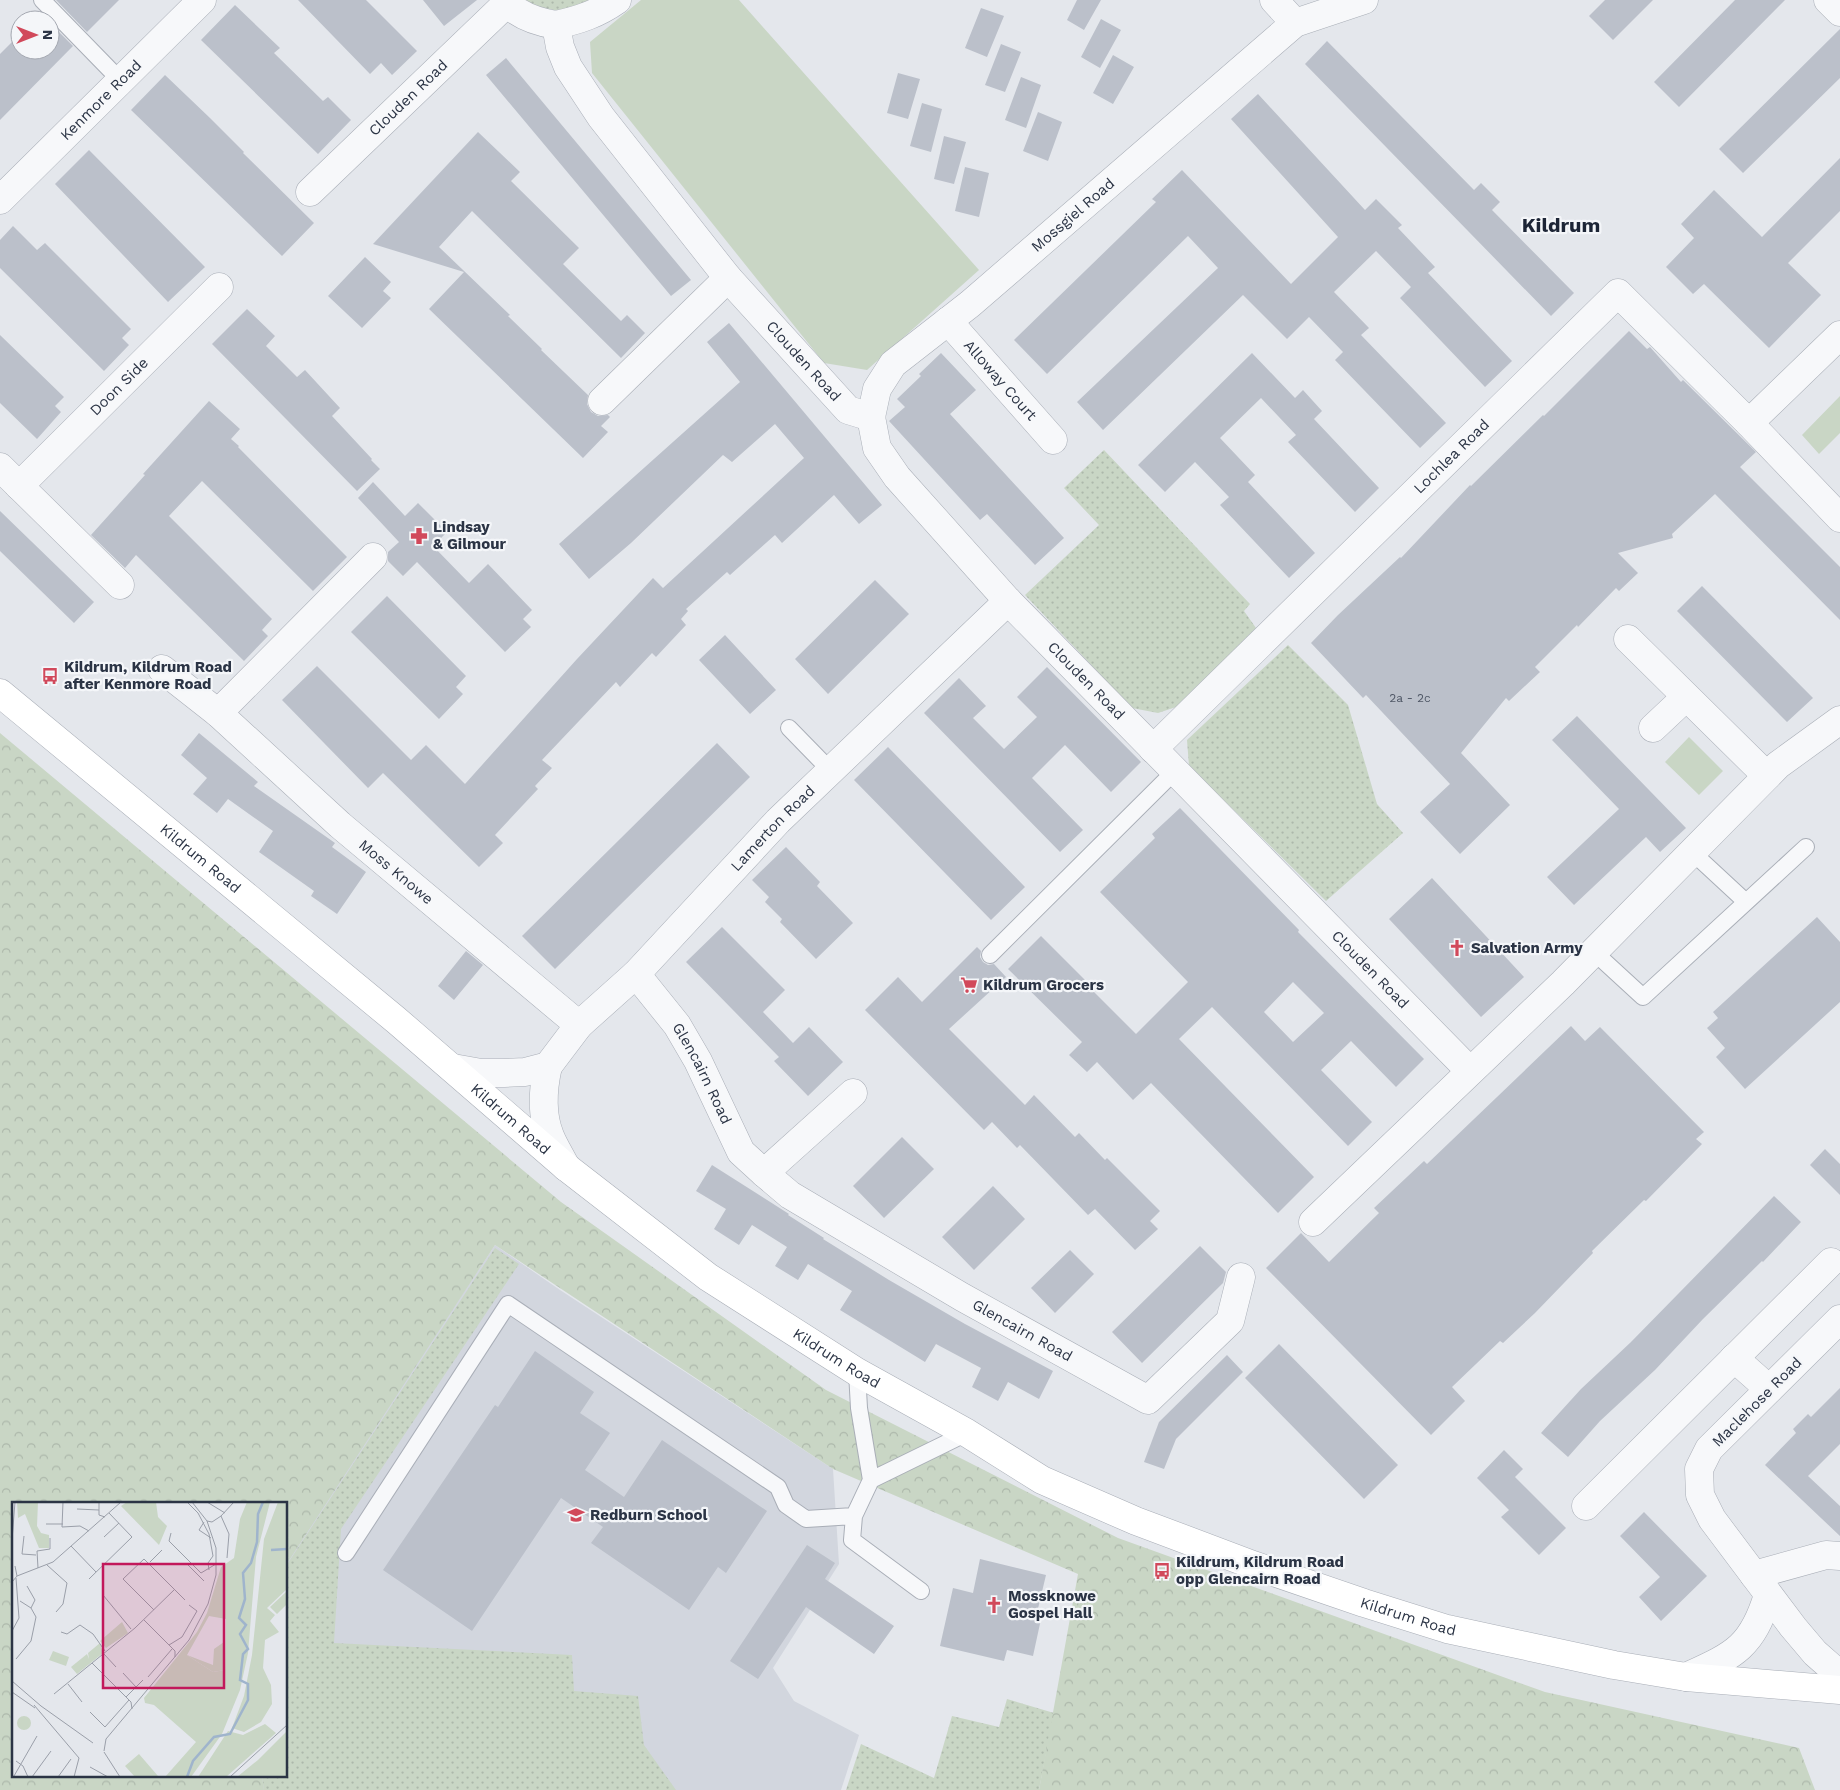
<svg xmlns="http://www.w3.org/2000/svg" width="1840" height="1790" font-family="'Work Sans',sans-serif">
<defs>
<pattern id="grass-dots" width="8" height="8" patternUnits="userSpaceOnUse" patternTransform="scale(1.25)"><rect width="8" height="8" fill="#c9d6c5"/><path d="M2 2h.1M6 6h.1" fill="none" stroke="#adb8ab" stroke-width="1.8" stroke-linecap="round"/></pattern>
<pattern id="forest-crowns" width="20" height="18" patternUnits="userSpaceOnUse" patternTransform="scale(1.25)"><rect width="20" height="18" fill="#c9d6c5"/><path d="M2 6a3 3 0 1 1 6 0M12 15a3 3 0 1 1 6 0" fill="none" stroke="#adb8ab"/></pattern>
</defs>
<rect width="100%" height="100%" fill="#e4e7ec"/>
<path fill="#d2d6de" d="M495 1245 560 1290 833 1469 839 1564 773 1668 794 1701 859 1735 841 1790H262L260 1776H286V1561Z"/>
<path fill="url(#grass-dots)" d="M523 0H596L565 11 543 9Z
M1104 450 1250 604 1244 611 1256 628 1176 707 1158 713 1132 708 1025 595 1099 525 1064 488Z
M1288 645 1348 705 1377 804 1403 833 1326 901 1189 766 1187 740Z
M495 1248 519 1264 341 1529 334 1643 572 1655 574 1691 638 1696 644 1745 676 1790H264L262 1776H286V1566Z
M1007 1699 1054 1713 1039 1790H846L861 1744 934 1778 952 1716 999 1727Z"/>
<path fill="url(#forest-crowns)" d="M0 733 561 1202 826 1390 1118 1538 1545 1692 1799 1748 1815 1790H1039L1078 1574 833 1469 495 1245 286 1565V1504H14V1776H262L264 1790H0Z"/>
<path fill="#c9d6c5" d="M641 0H739L979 270 867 370 824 363 592 73 590 42Z
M1840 396V433L1819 454 1802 435Z
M1689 737 1723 771 1699 795 1665 762Z"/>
<path fill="#bbc0ca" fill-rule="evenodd" d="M56 0H119L87 32Z
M298 0H366L417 51 392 75 381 63 370 74Z
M423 0H477L444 26Z
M1077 0H1101L1084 30 1067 20Z
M1605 0H1653L1613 40 1589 16Z
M1735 0H1785L1679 107 1654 82Z
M235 5 280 48 274 53 323 101 328 97 351 120 318 154 201 40Z
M981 8 1004 16 987 57 965 48Z
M1101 19 1121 30 1100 68 1081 57Z
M50 23 73 46 0 120V54L20 34V50H50Z
M1840 29V78L1743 173 1719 149Z
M1327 41 1474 190 1481 183 1500 202 1492 210 1574 293 1551 316 1305 64Z
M1001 44 1021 52 1005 92 985 85Z
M1113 55 1134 67 1113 104 1093 93Z
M506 58 691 280 671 296 486 75Z
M898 73 920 79 908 119 887 113Z
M165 75 210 118 244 152 243 153 314 223 282 256 131 110Z
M1021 77 1041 85 1026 128 1005 120Z
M1258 94 1365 210 1376 199 1402 225 1398 228 1435 267 1428 273 1512 361 1485 387 1400 298 1411 287 1376 251 1334 292 1369 328 1361 335 1446 423 1420 448 1335 360 1343 352 1309 317 1287 339 1243 295 1103 430 1077 402 1218 268 1188 236 1047 374 1014 340 1156 202 1152 199 1182 170 1291 284 1338 237 1231 119Z
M922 103 942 109 931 152 910 146Z
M1038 112 1062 122 1048 161 1023 151Z
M478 132 520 172 511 181 579 248 563 264 621 321 627 315 645 333 621 358 472 211 439 247 510 315 508 316 542 349 541 350 588 395 587 404 591 412 598 416 608 415 610 417 601 426 608 432 583 458 429 309 464 272 373 244Z
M944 136 966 142 954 184 934 179Z
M89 150 205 267 168 302 55 184Z
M1840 158V211L1788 263 1821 295 1769 348 1704 284 1693 294 1666 267 1694 238 1681 224 1714 190 1762 237Z
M965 167 989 173 979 217 955 211Z
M13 226 37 250 45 243 131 329 122 338 129 345 104 371 0 268V240Z
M365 257 391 282 383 291 391 298 362 328 328 296Z
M247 309 275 336 266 346 297 377 305 370 340 408 332 416 372 459 371 460 380 469 357 491 212 344Z
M729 323 882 505 859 524 834 495 782 543 775 535 730 575 727 572 686 609 688 611 681 619 686 625 656 657 652 653 620 687 616 682 542 760 552 768 535 786 538 789 495 835 503 843 479 867 383 773 368 788 282 700 317 666 411 760 426 745 465 784 577 659 653 578 663 588 804 458 775 424 732 462 723 455 631 543 589 579 559 544 740 382 707 342Z
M1629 331 1647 349 1650 347 1681 382 1683 380 1756 452 1740 467 1840 567V620L1715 494 1672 534 1673 538 1618 553 1638 573 1619 591 1616 588 1578 627 1577 625 1535 667 1540 672 1509 701 1506 698 1461 753 1510 805 1460 854 1420 812 1450 784 1366 695 1363 698 1311 643 1338 615 1400 557 1401 558 1470 485 1471 486 1543 415 1544 416Z
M0 335 64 397 55 406 61 412 37 439 0 403Z
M941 353 976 390 950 414 1064 538 1035 565 987 514 980 520 889 421 905 407 897 399 921 376 919 374Z
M1252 353 1295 398 1303 390 1322 411 1314 419 1379 488 1355 512 1288 442 1296 435 1261 398 1220 438 1255 475 1248 482 1315 553 1289 578 1220 505 1229 497 1195 462 1165 492 1138 465Z
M209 401 240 429 231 439 239 446 238 447 347 557 313 591 202 481 169 516 272 619 262 630 268 636 244 661 136 555 125 568 91 535 145 475 143 474Z
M373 482 405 516 418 503 447 532 433 546 469 583 488 564 532 610 523 619 531 627 505 652 417 562 403 576 388 561V552L399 542 358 498Z
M0 511 94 602 74 623 0 551Z
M875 580 909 614 828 694 795 659Z
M1702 586 1813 698 1787 722 1677 611Z
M387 596 466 676 456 687 463 694 439 719 351 632Z
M725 635 776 690 750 714 699 660Z
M1047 667 1141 762 1111 792 1065 745 1032 778 1083 830 1060 852 924 713 959 678 986 706 973 718 1004 749 1037 717 1017 697Z
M1577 716 1686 828 1660 852 1646 837 1574 905 1547 877 1619 809 1552 740Z
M199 733 258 782 254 786 335 843 332 847 366 872 337 914 311 896 314 891 259 852 273 831 228 799 217 813 193 794 207 778 181 755Z
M717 743 750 777 555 969 522 936Z
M888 747 1025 887 991 920 854 780Z
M1180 808 1299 930 1298 932 1424 1059 1396 1087 1351 1041 1321 1070 1372 1122 1348 1146 1212 1007 1179 1039 1314 1177 1278 1213 1151 1083 1133 1100 1097 1062 1087 1072 1069 1055 1082 1042 1008 969 1041 936 1089 984 1088 986 1136 1034 1188 982 1100 892 1155 838 1152 834ZM1293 982 1324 1013 1293 1042 1264 1012Z
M786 847 820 882 817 886 853 923 816 959 780 922 782 919 765 902 769 897 752 880Z
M1432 878 1524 977 1481 1017 1389 919Z
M1817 917 1840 942V1002L1745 1089 1716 1057 1725 1048 1707 1028 1718 1018 1713 1012Z
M722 927 785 990 763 1012 793 1043 809 1027 843 1062 808 1096 774 1061 779 1057 686 962Z
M977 947 981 951 980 957 983 962 988 965 994 964 1006 977 949 1029 1025 1105 1034 1095 1075 1137 1079 1133 1105 1160 1107 1158 1160 1211 1150 1221 1158 1229 1135 1250 1095 1209 1088 1215 1020 1145 1017 1148 992 1122 984 1130 865 1010 898 977 922 1002Z
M466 951 483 965 454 1000 438 986Z
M1571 1026 1585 1041 1600 1027 1704 1132 1696 1139 1702 1144 1646 1201 1644 1200 1592 1251 1593 1253 1535 1313 1503 1343 1500 1341 1452 1387 1465 1401 1431 1435 1266 1268 1301 1233 1329 1262 1379 1213 1374 1208 1424 1161 1427 1164Z
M902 1137 934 1169 884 1218 853 1186Z
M1825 1149 1840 1164V1195L1810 1165Z
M712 1165 789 1214 788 1215 824 1238 823 1239 889 1280 965 1324 1053 1371 1039 1399 1008 1382 998 1401 972 1387 981 1368 936 1344 925 1362 840 1310 852 1291 808 1264 798 1280 775 1266 787 1247 752 1225 739 1245 714 1229 726 1209 696 1191Z
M993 1186 1025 1219 974 1270 942 1237Z
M1774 1196 1801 1222 1763 1262 1762 1261 1703 1319 1655 1370 1600 1421 1568 1457 1541 1433 1581 1389 1631 1342Z
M1200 1246 1226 1272 1223 1283 1142 1363 1112 1332Z
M1070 1250 1094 1274 1055 1313 1031 1288Z
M1279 1344 1398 1465 1364 1499 1245 1378Z
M535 1351 594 1392 580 1413 610 1433 585 1470 624 1497 662 1440 767 1511 726 1573 718 1567 689 1610 591 1543 603 1527 561 1498 472 1631 383 1570 495 1405 498 1407Z
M1227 1355 1243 1372 1176 1439 1164 1469 1144 1462 1159 1422Z
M1840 1388V1444L1808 1476 1840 1506V1536L1765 1465 1796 1433 1793 1429 1808 1414 1811 1417Z
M1504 1450 1523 1469 1515 1477 1566 1528 1539 1555 1501 1517 1509 1510 1477 1478Z
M1644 1512 1707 1576 1661 1621 1639 1597 1660 1577 1620 1536Z
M807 1545 835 1563 825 1579 894 1626 874 1654 806 1607 758 1679 730 1661Z
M980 1559 1046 1575 1036 1617 1041 1619 1033 1656 1007 1650 1004 1661 940 1646 953 1588 973 1593Z"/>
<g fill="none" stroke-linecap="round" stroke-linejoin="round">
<g stroke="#a9aeb7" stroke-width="18">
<path id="lane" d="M42 0 120 80
M789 728 830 770
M1692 852 1746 902
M1594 952 1643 997 1806 847
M990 955 1175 771
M857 1372 859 1408 871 1480
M346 1553 508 1304 778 1487 786 1505 806 1519 854 1516
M921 1591 852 1540 854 1516 871 1480 967 1433"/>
</g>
<g stroke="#a9aeb7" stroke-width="29">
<g id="street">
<path id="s1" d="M504 0C517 15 537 22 556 25L560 47 568 67 601 117 728 278 848 410 871 417 877 448 897 477 1008 601 1470 1071"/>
<path d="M1274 0 1295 23"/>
<path d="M1828 0 1840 12"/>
<path d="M556 25C579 20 597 14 617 0"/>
<path id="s2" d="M310 192 507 3"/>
<path id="s3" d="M0 200 202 0"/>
<path id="s4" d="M948 321 1053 440"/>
<path d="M602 401 728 278"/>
<path id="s5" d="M871 417 877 389 893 364 970 304 1295 23 1364 0"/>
<path d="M1749 423 1840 335"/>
<path d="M0 467 120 585"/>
<path id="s6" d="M19 486 219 287"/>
<path d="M1628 639 1767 776"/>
<path id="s7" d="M162 669 218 713 340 825 579 1025"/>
<path d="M218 713 373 557"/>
<path d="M1653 728 1686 697"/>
<path id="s8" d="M1153 749 1618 293 1749 423 1840 518"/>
<path id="s9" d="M636 974 677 1025 698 1061 741 1152 764 1173 790 1195 962 1297 1148 1400 1230 1321 1241 1277"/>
<path d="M548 1066C543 1088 541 1114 550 1136 554 1146 561 1157 566 1167"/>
<path id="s10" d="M453 1068 481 1073H504L525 1072 548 1066 579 1025 636 974 778 821 1008 601"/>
<path d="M764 1173 853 1093"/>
<path d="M1313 1222 1563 983 1778 765 1840 720"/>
<path d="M1840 1319 1709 1449 1699 1469 1700 1495 1712 1519 1793 1627 1815 1653 1840 1675"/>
<path d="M1734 1358 1769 1389"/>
<path d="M1586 1506 1831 1262"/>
<path d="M1754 1575 1826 1555 1840 1556"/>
<path d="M1686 1677C1734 1655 1752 1648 1768 1595"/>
</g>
</g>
<g stroke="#a9aeb7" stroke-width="29">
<g id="secondary">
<path id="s11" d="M0 693 396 1020 566 1167 708 1277 857 1372 967 1433 1042 1480 1136 1521 1253 1565 1364 1603 1447 1629 1614 1665 1686 1677 1840 1690"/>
</g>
</g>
<use href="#lane" stroke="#f7f8fa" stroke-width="16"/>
<use href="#street" stroke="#f7f8fa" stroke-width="28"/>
<use href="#secondary" stroke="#fff" stroke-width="28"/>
</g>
<defs>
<g id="pharmacy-bare" transform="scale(1.35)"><path d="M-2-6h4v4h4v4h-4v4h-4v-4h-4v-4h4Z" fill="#d1495b" stroke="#f4f6f9" stroke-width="2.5" paint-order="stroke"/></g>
<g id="bus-bare" transform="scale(1.35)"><path d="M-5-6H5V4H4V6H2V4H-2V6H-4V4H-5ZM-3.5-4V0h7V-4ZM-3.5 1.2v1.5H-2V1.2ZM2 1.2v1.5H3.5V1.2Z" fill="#d1495b" stroke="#f4f6f9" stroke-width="2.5" paint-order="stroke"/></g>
<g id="church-bare" transform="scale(1.35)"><path d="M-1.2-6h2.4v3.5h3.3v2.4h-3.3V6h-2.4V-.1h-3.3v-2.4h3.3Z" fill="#d1495b" stroke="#f4f6f9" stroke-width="2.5" paint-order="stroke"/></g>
<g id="supermarket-bare" transform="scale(1.35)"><path d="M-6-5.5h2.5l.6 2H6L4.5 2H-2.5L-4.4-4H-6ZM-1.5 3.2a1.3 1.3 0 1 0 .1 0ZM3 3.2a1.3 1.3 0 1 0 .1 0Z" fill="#d1495b" stroke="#f4f6f9" stroke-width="2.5" paint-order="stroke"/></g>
<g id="school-bare" transform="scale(1.35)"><path d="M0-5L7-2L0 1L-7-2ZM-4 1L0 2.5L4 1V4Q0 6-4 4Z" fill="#d1495b" stroke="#f4f6f9" stroke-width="2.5" paint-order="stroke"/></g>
</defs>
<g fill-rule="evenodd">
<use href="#pharmacy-bare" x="419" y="536"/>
<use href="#bus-bare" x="50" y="676"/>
<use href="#church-bare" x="1457" y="948"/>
<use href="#supermarket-bare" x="969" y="985"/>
<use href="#school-bare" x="576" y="1515"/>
<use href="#bus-bare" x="1162" y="1571"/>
<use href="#church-bare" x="994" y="1605"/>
</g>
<g text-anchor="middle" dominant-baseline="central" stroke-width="4.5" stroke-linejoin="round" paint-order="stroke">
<g font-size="12" fill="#4f5766">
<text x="1410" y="698">2a - 2c</text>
</g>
<g font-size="15" fill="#2b3445" stroke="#f4f6f9">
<text stroke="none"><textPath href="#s2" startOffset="136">Clouden Road</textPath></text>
<text stroke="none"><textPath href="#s3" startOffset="142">Kenmore Road</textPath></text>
<text stroke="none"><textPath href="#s5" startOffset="292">Mossgiel Road</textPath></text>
<text stroke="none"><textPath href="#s1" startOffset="480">Clouden Road</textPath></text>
<text stroke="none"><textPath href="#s4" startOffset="79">Alloway Court</textPath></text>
<text stroke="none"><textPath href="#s6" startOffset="141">Doon Side</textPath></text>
<text stroke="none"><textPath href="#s8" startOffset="418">Lochlea Road</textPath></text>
<text stroke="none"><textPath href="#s1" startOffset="915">Clouden Road</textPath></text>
<text stroke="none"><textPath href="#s10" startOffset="424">Lamerton Road</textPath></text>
<text stroke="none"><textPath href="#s11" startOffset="260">Kildrum Road</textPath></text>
<text stroke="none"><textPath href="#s7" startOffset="310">Moss Knowe</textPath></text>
<text stroke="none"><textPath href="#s1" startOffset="1320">Clouden Road</textPath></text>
<text stroke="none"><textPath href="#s9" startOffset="120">Glencairn Road</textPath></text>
<text stroke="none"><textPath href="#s11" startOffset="665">Kildrum Road</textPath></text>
<text stroke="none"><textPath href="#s9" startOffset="542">Glencairn Road</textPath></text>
<text stroke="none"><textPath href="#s11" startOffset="1070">Kildrum Road</textPath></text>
<text transform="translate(1757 1402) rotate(-45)">Maclehose Road</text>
<text stroke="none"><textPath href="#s11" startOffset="1700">Kildrum Road</textPath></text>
</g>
<g font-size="15" font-weight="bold" fill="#2b3445" stroke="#f4f6f9" text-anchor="start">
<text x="433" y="527">Lindsay<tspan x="433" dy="17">&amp; Gilmour</tspan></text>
<text x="64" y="667">Kildrum, Kildrum Road<tspan x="64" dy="17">after Kenmore Road</tspan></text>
<text x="1471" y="948">Salvation Army</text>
<text x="983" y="985">Kildrum Grocers</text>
<text x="590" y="1515">Redburn School</text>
<text x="1176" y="1562">Kildrum, Kildrum Road<tspan x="1176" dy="17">opp Glencairn Road</tspan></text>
<text x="1008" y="1596">Mossknowe<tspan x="1008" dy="17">Gospel Hall</tspan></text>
</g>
<g font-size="20" font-weight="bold" fill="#1d2536" stroke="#f4f6f9">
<text x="1561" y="225">Kildrum</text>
</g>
</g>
<g transform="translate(12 1502)">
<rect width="275" height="275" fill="#e4e7ec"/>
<path d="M212 140 213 168 201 170 175 153 201 163 202 147ZM88 141 91 151 65 172 59 165 75 152 77 157 76 151Z" fill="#c9d6c5"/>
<path d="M5 0H26L25 24 29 31 37 33V46H27L13 12 6 16ZM115 0H144L146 15 155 24 147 43 109 4ZM235 0H258L244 55 236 151 228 188 210 232 179 275H153L184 240 142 203 133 201 132 196 185 130 195 111 209 65 222 56 228 17ZM197 114 214 117 213 168 201 170 175 153ZM266 0H275V87L255 106 263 113 258 119 267 130 253 138 251 166 259 183 260 202 249 220 232 230 220 226 232 194 240 153 252 37ZM253 222 264 231 214 275H186L216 229 231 233ZM275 229V275H225L246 258Z" fill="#c9d6c5" fill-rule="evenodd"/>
<path d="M274 90 275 102 265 112 258 105ZM110 120 116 131 94 146 88 139ZM41 149 57 155 54 164 37 158ZM5 221a7 7 0 1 1 14 0a7 7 0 1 1-14 0ZM127 252 146 274 145 275H123L113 264Z" fill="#c9d6c5"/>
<path fill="none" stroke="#9fb4cc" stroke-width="2.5" d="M259 48 275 47M175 275 181 259 202 235 218 232 236 198V182L228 178 231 152 236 147 228 132 234 123 227 116 233 97 231 71 239 61 245 40 246 12 251 0"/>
<path fill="none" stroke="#9a9fa9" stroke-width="1" d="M51 0 50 25 68 24 77 29M87 0V13L93 15M175 0 186 11 197 32 201 54 196 61 197 68M195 0 213 11M65 7 87 8M209 14 217 32 215 56M195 19 200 20 209 14 222 0M192 20 187 28 199 36M34 22H51M159 31 157 39 189 71 204 62M12 34 10 52 24 53M92 35 107 21M0 38 3 0M59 44 84 70M138 60 150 48M35 63 55 81 51 102 44 110M176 63 192 79M26 66 25 49 38 47V36M5 74 41 60 109 0M77 77 120 35 97 11M0 80 5 74 3 64M15 84 23 98 19 106M91 93 119 127M142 108 111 77 132 57 173 98M132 118 163 149V155M0 129 7 116 4 76M49 130 55 132 68 123 81 132 93 149M157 143 170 135 185 109 177 103M92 152 104 165M4 157 19 139 24 115 19 106 8 99M80 161 119 200 120 207M111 171 124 185M136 175 160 147M0 179 29 204 81 241M56 182 70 200M0 190 23 206M42 192 123 126 163 87M114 195 131 178M22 203 67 256M78 210 93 225 117 198M92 249 94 237 177 138 196 102 204 73V46L195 19 180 0M92 250 108 275M4 259 11 264 16 275M78 265 96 275M2 274 25 234M20 275 39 249M46 275 59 257M62 275 67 256M218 275 275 223"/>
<path fill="#c2185b" fill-opacity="0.15" stroke="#c2185b" stroke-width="2.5" d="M91 62H212V186H91Z"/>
<rect width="275" height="275" fill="none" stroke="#2b3445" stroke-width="2.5"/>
</g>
<g transform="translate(35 35) rotate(90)"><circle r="24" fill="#f4f6f9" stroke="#a4a8b1"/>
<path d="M0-4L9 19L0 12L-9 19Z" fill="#d1495b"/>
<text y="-8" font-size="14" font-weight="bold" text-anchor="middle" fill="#2b3445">N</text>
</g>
</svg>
